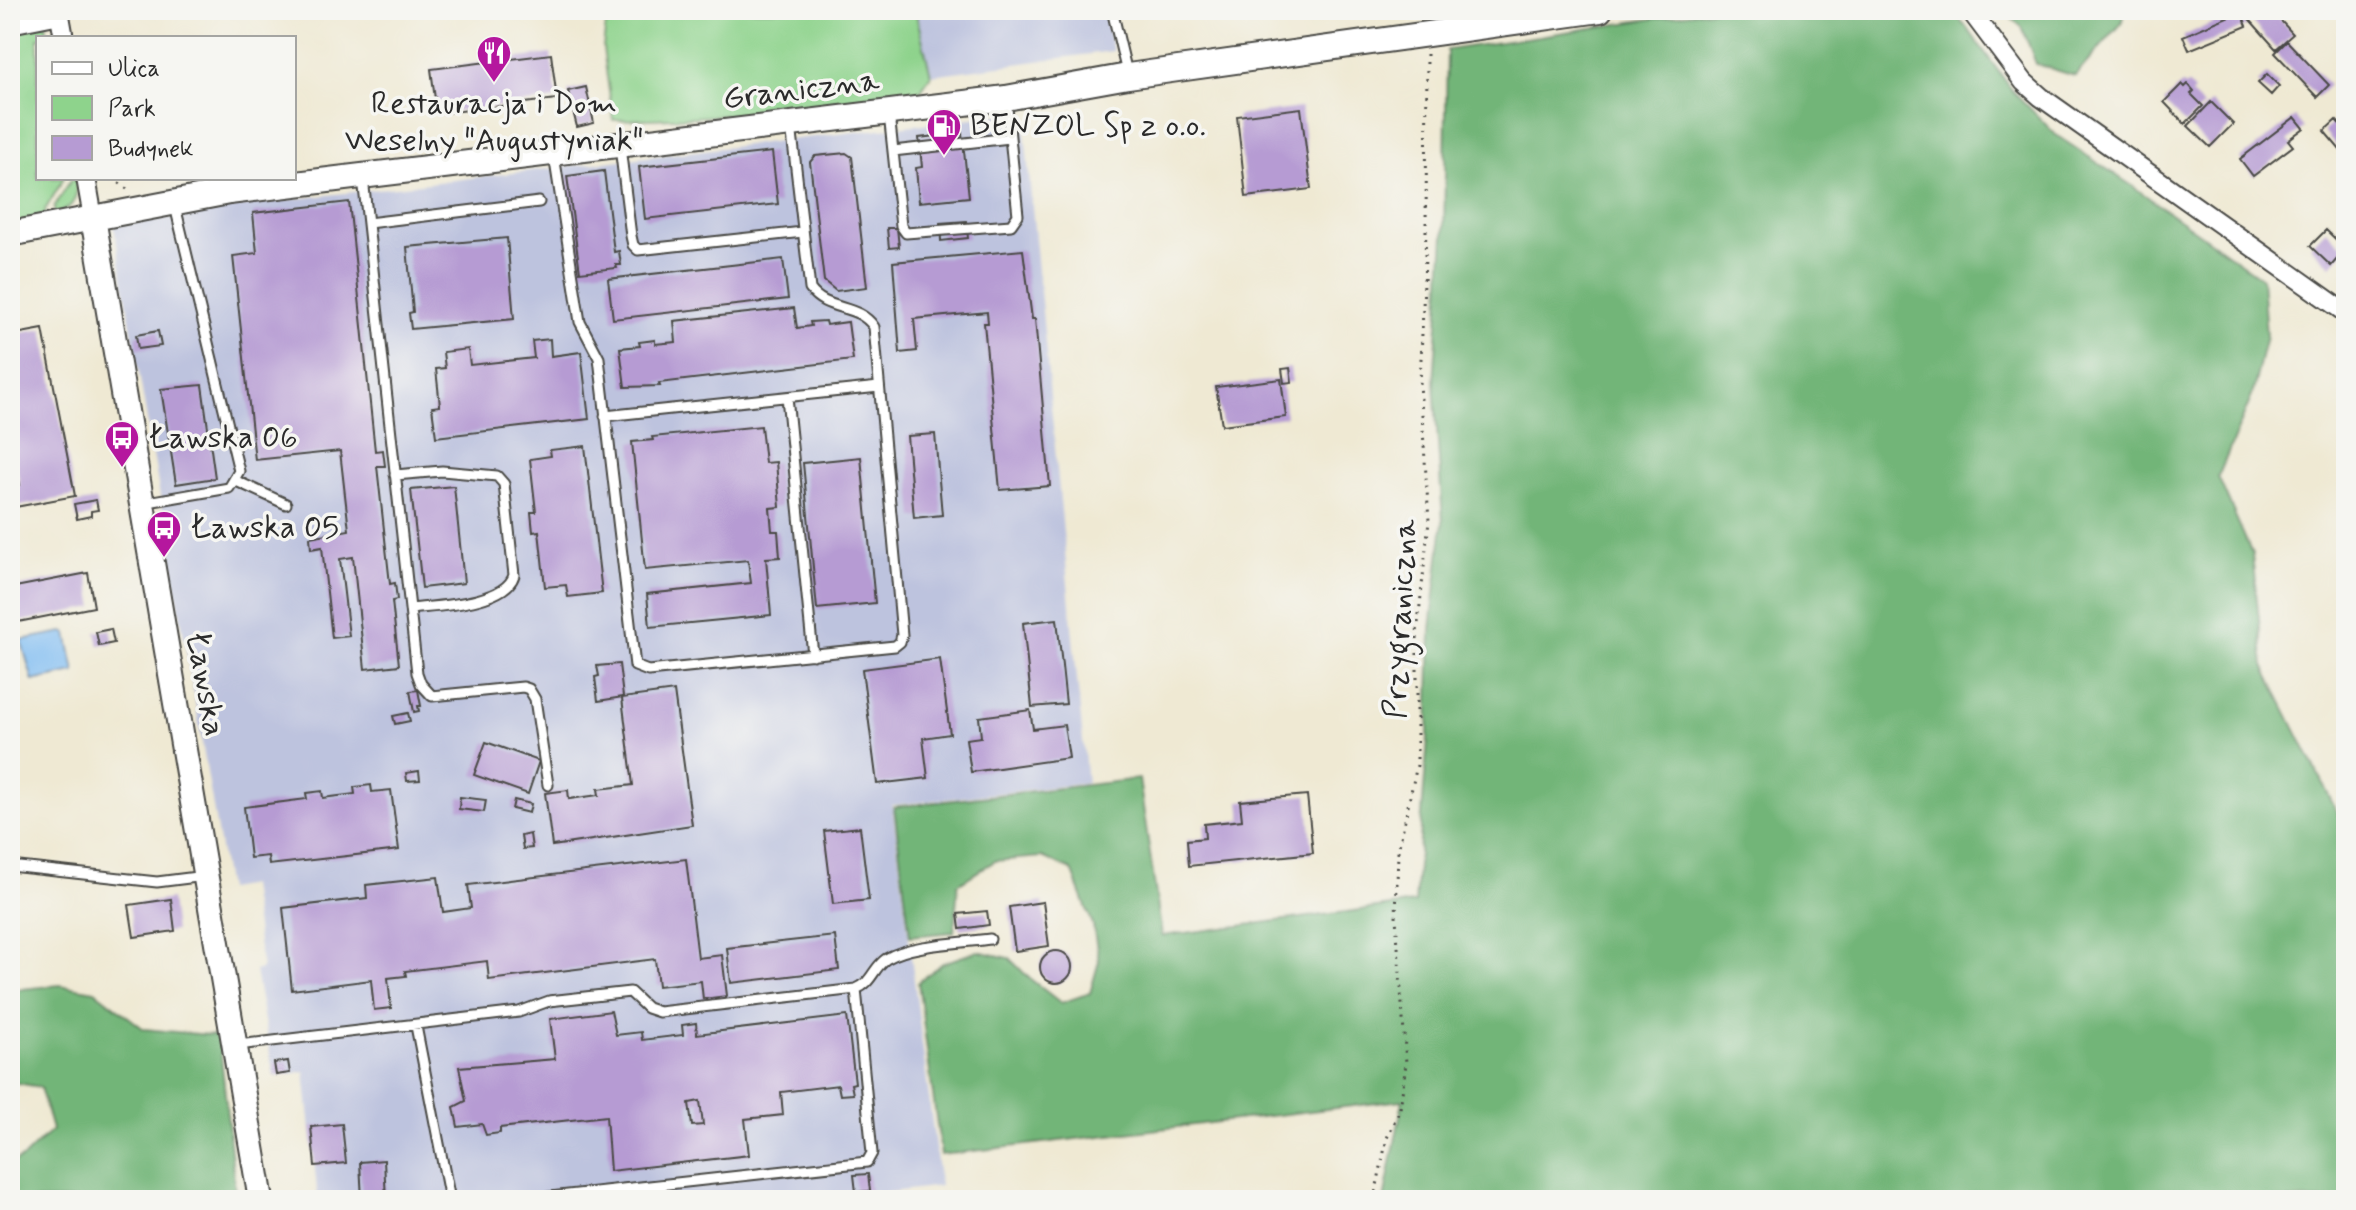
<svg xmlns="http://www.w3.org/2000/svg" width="2356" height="1210" font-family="Mynerve,sans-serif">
<rect width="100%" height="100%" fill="#f6f6f2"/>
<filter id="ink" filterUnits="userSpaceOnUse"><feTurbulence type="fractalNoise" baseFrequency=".0125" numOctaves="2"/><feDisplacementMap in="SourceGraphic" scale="16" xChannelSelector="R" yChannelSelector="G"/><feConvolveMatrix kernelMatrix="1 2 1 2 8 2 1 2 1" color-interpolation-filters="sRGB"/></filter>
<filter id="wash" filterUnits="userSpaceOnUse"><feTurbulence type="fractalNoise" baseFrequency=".006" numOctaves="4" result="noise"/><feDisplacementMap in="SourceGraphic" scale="32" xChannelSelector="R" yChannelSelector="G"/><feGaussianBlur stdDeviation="1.8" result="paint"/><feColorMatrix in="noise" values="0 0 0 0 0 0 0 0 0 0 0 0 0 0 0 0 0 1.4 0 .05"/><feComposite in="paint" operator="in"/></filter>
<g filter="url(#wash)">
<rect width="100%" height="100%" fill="#efe9d3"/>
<path fill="#bdc3de" d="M914 10H1103L1113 51 931 75Z
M1023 112 1087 783 892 805 940 1186 826 1200H318L305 1072 274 1076 255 971 262 969 250 885 227 889 114 226 261 203Z"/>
<path fill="#8ed38c" stroke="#5c7f5c" stroke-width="2" d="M619 10H915L931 75 917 96C816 110 715 118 613 120L603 48 606 23Z
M46 23 48 38H38V178H64L45 210 46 217 10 225V31Z
M76 179C78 198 74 208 55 215L54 207 71 180Z"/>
<path fill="#72b578" stroke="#4e7052" stroke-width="2" d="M1710 10H1951L1965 25 2012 90 2056 135 2131 185 2262 278 2266 336 2252 396 2218 477 2252 554 2264 666 2346 830V1200H1384L1403 1100 941 1155 918 982 943 963 978 951 1009 958 1029 978 1061 1003 1090 993 1099 961 1093 925 1072 870 1042 857 995 861 958 884 954 932 910 936 894 807 1139 779 1162 936 1415 903 1428 738 1431 629 1443 522 1434 382 1444 236 1447 50Z
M2001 10H2125L2121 24 2075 76 2036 64 2022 27Z
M60 985 95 991 144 1029 219 1036 236 1200H10V1164L24 1157 52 1130 40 1087 10 1082V1000L13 990Z"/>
<path fill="#7fbcf2" stroke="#55748e" stroke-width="2" d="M63 632 67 633 75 672 33 681 21 640Z"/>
<g id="blocks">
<path fill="#b69bd3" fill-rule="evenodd" d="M2245 10H2271L2293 34 2276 49 2243 12Z
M2241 11 2247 26 2189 50 2183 36Z
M2287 41 2329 85 2317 97 2275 53Z
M551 54 557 99 437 114 431 69Z
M2267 74 2279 86 2271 95 2258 83Z
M2182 84 2185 87 2188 84 2194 91 2191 94 2203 106 2185 124 2164 102Z
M586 87 594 123 577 127 568 91Z
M2211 102 2233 124 2210 147 2188 126Z
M1301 108 1311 189 1246 197 1237 116Z
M2295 117 2304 128 2288 140 2293 146 2253 176 2240 159Z
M2336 120 2346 131V157L2324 131Z
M962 133 969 197 919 202 916 168 922 167 919 138Z
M772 152 778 204 645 219 639 167Z
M846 153 852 157 867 287 836 291 824 281 810 162 815 156Z
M604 171 614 252 619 251 621 265H616L617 268 580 272 567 176Z
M349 202 375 451 383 450 385 466H377L390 584 395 583 397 600 392 601 399 665 365 669 353 557 340 559 349 636 332 638 322 547 311 549 310 537 349 530 340 451 255 460 233 256 257 253 253 213Z
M966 221 968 238 941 241 940 223Z
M887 228H897L899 247 889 248Z
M2326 230 2346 249 2331 266 2310 246Z
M507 238 514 319 411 329 409 313 413 312 407 247Z
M1023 250 1032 319H1035L1050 486 1000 490 984 323H988L987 312 914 319 917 351 900 353 893 262Z
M783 259 788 299 613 319 608 279Z
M794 308 797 328 811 326 810 322 825 321 826 325 848 322 853 360 659 383 660 386 625 387 620 348 640 346 639 342 655 340V344L676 342 674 321Z
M43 329 75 496 10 508V487L20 485 10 435V335Z
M158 331 161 346 138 349 136 335Z
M550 339 551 356 581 352 589 419 436 437 432 407 440 406 436 369 445 368 443 352 468 349 470 365 534 358 532 341Z
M1290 368 1292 382 1284 383 1282 369Z
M1281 379 1286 417 1222 425 1216 387Z
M202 385 215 478 176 484 161 389Z
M761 426 765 463 776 462 780 507 770 508 772 531H778L780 557 766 558 771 615 650 627 647 594 751 583 748 560 645 570 632 442 653 440 652 437Z
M935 434 942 515 914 518 907 436Z
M585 446 602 593 568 597 566 585 545 587 539 531 533 532 531 512H536L530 459 551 456 550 450Z
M861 457 875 603 817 609 803 463Z
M454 486 464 583 422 588 411 490Z
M96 500 98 510 91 511V516L77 519 74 504Z
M88 573 94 607 13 623 10 588Z
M1057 619 1066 704 1032 707 1023 623Z
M111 629 114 643 99 646 96 632Z
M940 659 950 734 923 738 928 778 877 784 862 669Z
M619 664 623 697 598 701 595 677 599 676 597 666Z
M418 690 421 706H418L419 711 414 712 410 691Z
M674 691 692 825 552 846 545 793 568 790 569 799 599 795 598 789 633 785 622 698Z
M1030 710 1033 729 1064 725 1069 758 971 772 966 739 981 737 979 717Z
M408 713 410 721 395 724 393 716Z
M486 742 539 761 528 794 474 775Z
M419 771 420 780 407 781 406 773Z
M371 785 372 792 391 790 399 850 269 865 268 856 250 858 244 807 307 799 306 793 322 791 323 798 355 794 354 787Z
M1307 795 1313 853 1189 866 1187 840 1205 838 1204 824 1242 820 1240 801Z
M460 797 486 800 484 812 459 809Z
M514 800 531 804 529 813 512 809Z
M860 827 869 900 833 904 824 831Z
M530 834 532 848 523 849 521 836Z
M686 859 698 958 722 955 727 996 703 999 701 981 658 986 655 959 489 980 487 961 405 971 406 976 388 978 391 1008 374 1010 371 980 292 990 283 908 367 898 366 885 438 877 443 912 471 908 468 885Z
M171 899 175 931 134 937 129 905Z
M1043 902 1049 946 1015 951 1009 907Z
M987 911 989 925 960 929 958 914Z
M835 936 839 970 731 983 727 948Z
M1040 967a16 16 0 1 1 32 0a16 16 0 1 1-32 0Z
M611 1011 616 1035 641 1032 642 1040 683 1035 682 1025 696 1023 697 1034 847 1016 855 1083 851 1084 853 1094 840 1095 838 1085 781 1092 783 1115 745 1119 749 1155 610 1171 606 1116 500 1128V1133L486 1135 482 1124 458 1127 454 1107 466 1101 459 1067 555 1059 550 1019ZM700 1101 703 1125 692 1126 689 1103Z
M288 1061 290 1073 276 1075 274 1063Z
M342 1124 346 1163 315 1166 311 1127Z
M384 1160 386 1200H362L360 1162Z
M868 1174 870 1191 856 1192 854 1175Z"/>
</g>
</g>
<g filter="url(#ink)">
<use href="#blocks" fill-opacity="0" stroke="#484844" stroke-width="2"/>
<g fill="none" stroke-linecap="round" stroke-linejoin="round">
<g stroke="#484844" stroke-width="13">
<path id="service" d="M1112 10 1127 73
M889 114 901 226 906 233 1011 225 1018 215 1006 98
M620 147 631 236 633 245 638 250 803 232
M893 151 1010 138
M554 155 580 322 599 358 635 666 648 671 895 646 900 642 902 635 874 327C858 303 826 312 810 289L791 125
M363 178 417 673 421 684 432 696 523 687 529 689 535 699 548 785
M368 223 539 202
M787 397 813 655
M605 416 879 387
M395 475 442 471 497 476 504 484 514 575C506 604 436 606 410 609
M234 480 286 504
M142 503 229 488 239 471 175 206
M10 866 157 882 205 876
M416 1026 450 1200
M238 1045 519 1012 549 1001 630 992 647 1008 659 1012 856 989C872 983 873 968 886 959 910 944 962 943 990 939
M523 1200 867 1162 872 1153 856 989"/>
</g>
<g stroke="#484844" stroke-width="22">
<path id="minor" d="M59 10 64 38
M1970 10 2024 82 2041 97 2346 313
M10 24 60 14
M86 178 93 218"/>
</g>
<g stroke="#484844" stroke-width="28">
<path id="tertiary" d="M93 218 261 1200
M10 234 229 192 1006 98 1128 76 1600 10"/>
</g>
<path stroke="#484844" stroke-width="3" stroke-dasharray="2 6" stroke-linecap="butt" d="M113 178 127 189
M1374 1200 1387 1138 1400 1109 1406 1063 1396 917 1398 851 1417 765V633L1429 521 1420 384 1426 231 1427 53"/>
<use href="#service" stroke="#fff" stroke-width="9"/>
<use href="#minor" stroke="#fff" stroke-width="18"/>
<use href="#tertiary" stroke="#fff" stroke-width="24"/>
</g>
</g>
<defs>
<g id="restaurant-pin" transform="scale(1.8)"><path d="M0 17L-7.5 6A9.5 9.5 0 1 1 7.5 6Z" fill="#b5179e" stroke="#f6f6f2"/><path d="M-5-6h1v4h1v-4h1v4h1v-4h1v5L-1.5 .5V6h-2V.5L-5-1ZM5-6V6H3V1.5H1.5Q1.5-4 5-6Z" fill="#fff"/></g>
<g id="fuel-pin" transform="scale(1.8)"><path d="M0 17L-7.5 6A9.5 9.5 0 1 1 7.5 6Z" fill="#b5179e" stroke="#f6f6f2"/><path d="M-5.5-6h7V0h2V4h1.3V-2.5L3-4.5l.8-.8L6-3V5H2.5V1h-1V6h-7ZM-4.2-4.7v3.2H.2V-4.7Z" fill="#fff"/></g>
<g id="bus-pin" transform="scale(1.8)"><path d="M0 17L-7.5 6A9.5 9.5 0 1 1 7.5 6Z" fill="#b5179e" stroke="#f6f6f2"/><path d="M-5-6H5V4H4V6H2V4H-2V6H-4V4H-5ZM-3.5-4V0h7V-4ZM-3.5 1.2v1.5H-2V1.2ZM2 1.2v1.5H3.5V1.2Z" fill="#fff"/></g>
</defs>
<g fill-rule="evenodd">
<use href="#restaurant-pin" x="494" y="53"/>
<use href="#fuel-pin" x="944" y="126"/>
<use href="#bus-pin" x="122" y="438"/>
<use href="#bus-pin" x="164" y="528"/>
</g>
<g text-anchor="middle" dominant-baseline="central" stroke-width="7" stroke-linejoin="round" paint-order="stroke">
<g font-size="32" fill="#2b2b2b" stroke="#f6f6f2">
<text transform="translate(801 90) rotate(-7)">Graniczna</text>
<text transform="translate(1401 619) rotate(-87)">Przygraniczna</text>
<text transform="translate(205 684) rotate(80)">Ławska</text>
</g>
<g font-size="32" fill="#2b2b2b" stroke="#f6f6f2" text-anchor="start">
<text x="494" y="104" text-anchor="middle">Restauracja i Dom<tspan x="494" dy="37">Weselny "Augustyniak"</tspan></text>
<text x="970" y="126">BENZOL Sp z o.o.</text>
<text x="148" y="438">Ławska 06</text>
<text x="190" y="528">Ławska 05</text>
</g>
</g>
<rect width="2356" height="1210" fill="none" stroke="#f6f6f2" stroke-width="40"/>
<rect x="36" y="36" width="260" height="144" fill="#f6f6f2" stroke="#a5a5a2" stroke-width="2"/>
<rect x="52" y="62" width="40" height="12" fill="#ffffff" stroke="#a5a5a2" stroke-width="2"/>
<text x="108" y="76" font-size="24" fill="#2b2b2b">Ulica</text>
<rect x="52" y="96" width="40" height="24" fill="#8ed38c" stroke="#a5a5a2" stroke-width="2"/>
<text x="108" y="116" font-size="24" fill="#2b2b2b">Park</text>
<rect x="52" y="136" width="40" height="24" fill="#b69bd3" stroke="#a5a5a2" stroke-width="2"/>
<text x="108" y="156" font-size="24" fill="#2b2b2b">Budynek</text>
</svg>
